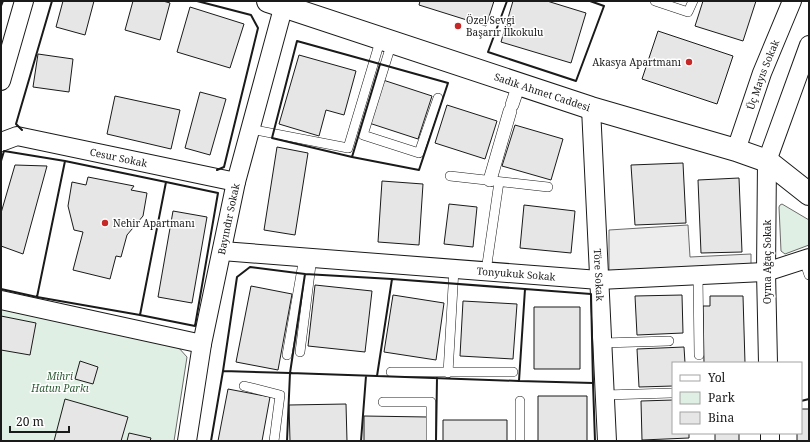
<svg xmlns="http://www.w3.org/2000/svg" width="810" height="442" font-family="'Noto Serif',serif">
<rect width="100%" height="100%" fill="#fff"/>
<path fill="#e0efe3" stroke="#6a6a6a" d="M782 204 809 220V245L785 254 781 251 779 207 780 205Z
M1 309 178 347 187 357 174 441H1Z"/>
<path fill="#ededed" stroke="#6a6a6a" d="M688 225 690 257 751 254V267L609 272V230Z"/>
<path fill="#e6e6e6" stroke="#1a1a1a" d="M63 1H94L85 35 56 27Z
M133 1H163L170 3 160 40 125 30Z
M420 1H494L486 26 419 5Z
M513 1H547L586 13 571 63 501 42Z
M703 1H756L743 41 695 26Z
M190 7 244 24 230 68 177 52Z
M658 31 733 56 717 104 642 79Z
M38 54 73 59 69 92 33 87Z
M299 55 356 71 344 115 326 110 319 136 279 124Z
M383 80 432 96 418 139 369 123Z
M200 92 226 99 210 155 185 148Z
M115 96 180 110 171 149 107 134Z
M447 105 497 121 485 159 435 143Z
M515 125 563 139 551 180 502 166Z
M277 147 308 153 295 235 264 230Z
M683 163 686 223 635 225 631 165Z
M15 165 47 166 23 254 1 246V213Z
M88 177 134 186 131 190 147 193 143 216 127 235 121 257 116 256 110 279 73 270 83 232 74 230 68 206 72 182 86 185Z
M739 178 742 252 701 253 698 180Z
M382 181 423 184 419 245 378 242Z
M449 204 477 207 473 247 444 244Z
M524 205 575 211 571 253 520 248Z
M173 211 207 217 192 303 158 297Z
M315 285 372 291 365 352 308 346Z
M251 286 292 294 278 370 236 362Z
M393 295 444 303 436 360 384 352Z
M682 295 683 333 637 335 635 296Z
M710 296H743L745 363H704L703 306H710Z
M463 301 517 304 513 359 460 356Z
M534 307H580V369H534Z
M1 316 36 323 30 355 1 350Z
M684 347 685 363H673V386L639 387 637 349Z
M80 361 98 367 93 384 75 379Z
M228 389 270 397 262 441H218Z
M538 396H587V441H538Z
M65 399 128 417 121 441H54Z
M673 400V433H689V438L642 440 641 401Z
M346 404 347 441H290L289 405Z
M801 409H809V441H797V433H801Z
M364 416 428 417V441H364Z
M443 420H507V441H443Z
M129 433 151 438 150 441H127Z
M715 433H739V441H715Z"/>
<g fill="none" stroke-linecap="round" stroke-linejoin="round">
<g stroke="#1a1a1a" stroke-width="10">
<path id="service" d="M655 1 688 12 693 1
M392 42 363 135 419 153 438 98
M250 129 348 148 381 38
M450 176 548 187
M804 260 809 275
M486 271 499 182
M698 275 699 355
M603 343 669 341
M300 352 312 257
M287 355 304 257
M391 372H513
M448 373 454 269
M244 386 280 395 274 441
M605 395 672 393
M383 402H431V441
M520 441V401"/>
</g>
<g stroke="#1a1a1a" stroke-width="14">
<path id="pedestrian" d="M512 105 519 84
M490 180 510 111"/>
</g>
<g stroke="#1a1a1a" stroke-width="20">
<g id="minor">
<path d="M1 81 24 1"/>
<path id="s1" d="M591 108 607 441"/>
<path id="s2" d="M1 142 17 136 236 182"/>
<path id="s3" d="M736 150 762 73 792 1"/>
<path id="s4" d="M222 251 599 280 766 272 809 258"/>
<path d="M1 300 202 344"/>
<path d="M768 363 766 272 767 161 809 45"/>
<path d="M770 433V441"/>
<path id="s5" d="M187 441 202 344 236 182 285 1"/>
</g>
</g>
<g stroke="#1a1a1a" stroke-width="24">
<g id="secondary">
<path id="s6" d="M268 1 591 108 736 150 767 161 809 194"/>
</g>
</g>
<use href="#service" stroke="#fff" stroke-width="9"/>
<use href="#pedestrian" stroke="#fff" stroke-width="13"/>
<use href="#minor" stroke="#fff" stroke-width="18"/>
<use href="#secondary" stroke="#fff" stroke-width="22"/>
<path stroke="#1a1a1a" stroke-width="2" d="M197 1 251 15 258 28 224 167 217 170
M507 1 488 52 576 81 604 6 590 1
M1 6 3 1
M297 41 380 64 352 157 272 138Z
M380 64 448 83 419 170 352 157Z
M22 130 16 124 52 1
M1 161 4 151 65 161V162
M65 161 166 182 140 315 37 297Z
M166 182 218 193 195 326 140 315Z
M250 267 305 274 290 373 223 371 237 277Z
M305 274 392 279 377 376 290 373Z
M392 279 525 289 519 381 377 376Z
M1 289 37 297V296
M525 289 591 294 593 383 519 381Z
M593 383 595 441
M801 401 809 399
M211 441 223 371
M287 441 290 373H292
M361 441 366 376
M436 441 437 378"/>
</g>
<g fill="#c62828" stroke="#fff" stroke-width="1.5">
<circle cx="458" cy="26" r="4"/>
<circle cx="689" cy="62" r="4"/>
<circle cx="105" cy="223" r="4"/>
</g>
<g text-anchor="middle" dominant-baseline="central" stroke-width="3" stroke-linejoin="round" paint-order="stroke">
<g font-size="10" fill="#1a1a1a" stroke="#fff" text-anchor="start">
<text x="466" y="20">Özel Sevgi<tspan x="466" dy="12">Başarır İlkokulu</tspan></text>
<text x="681" y="62" text-anchor="end">Akasya Apartmanı</text>
<text x="113" y="223">Nehir Apartmanı</text>
</g>
<g font-size="10" fill="#1a1a1a" stroke="#fff">
<text stroke="none"><textPath href="#s3" startOffset="80">Üç Mayıs Sokak</textPath></text>
<text stroke="none"><textPath href="#s6" startOffset="289">Sadık Ahmet Caddesi</textPath></text>
<text stroke="none"><textPath href="#s2" startOffset="121">Cesur Sokak</textPath></text>
<text stroke="none"><textPath href="#s5" startOffset="226">Bayındır Sokak</textPath></text>
<text transform="translate(767 262) rotate(-90)">Oyma Ağaç Sokak</text>
<text stroke="none"><textPath href="#s4" startOffset="295">Tonyukuk Sokak</textPath></text>
<text stroke="none"><textPath href="#s1" startOffset="167">Töre Sokak</textPath></text>
</g>
<g font-size="10" font-style="italic" fill="#2b5a34" stroke="#fff">
<text x="60" y="376">Mihri<tspan x="60" dy="12">Hatun Parkı</tspan></text>
</g>
</g>
<rect width="810" height="442" fill="none" stroke="#1a1a1a" stroke-width="4"/>
<rect x="672" y="362" width="130" height="72" fill="#ffffff" stroke="#a3a3a3"/>
<rect x="680" y="375" width="20" height="6" fill="#ffffff" stroke="#a3a3a3"/>
<text x="708" y="382" font-size="12" fill="#1a1a1a">Yol</text>
<rect x="680" y="392" width="20" height="12" fill="#e0efe3" stroke="#a3a3a3"/>
<text x="708" y="402" font-size="12" fill="#1a1a1a">Park</text>
<rect x="680" y="412" width="20" height="12" fill="#e6e6e6" stroke="#a3a3a3"/>
<text x="708" y="422" font-size="12" fill="#1a1a1a">Bina</text>
<path d="M10 426v6h59v-6" fill="none" stroke="#1a1a1a" stroke-width="2"/>
<text x="16" y="426" font-size="12" fill="#1a1a1a" stroke="#ffffff" stroke-width="3" paint-order="stroke">20 m</text>
</svg>
